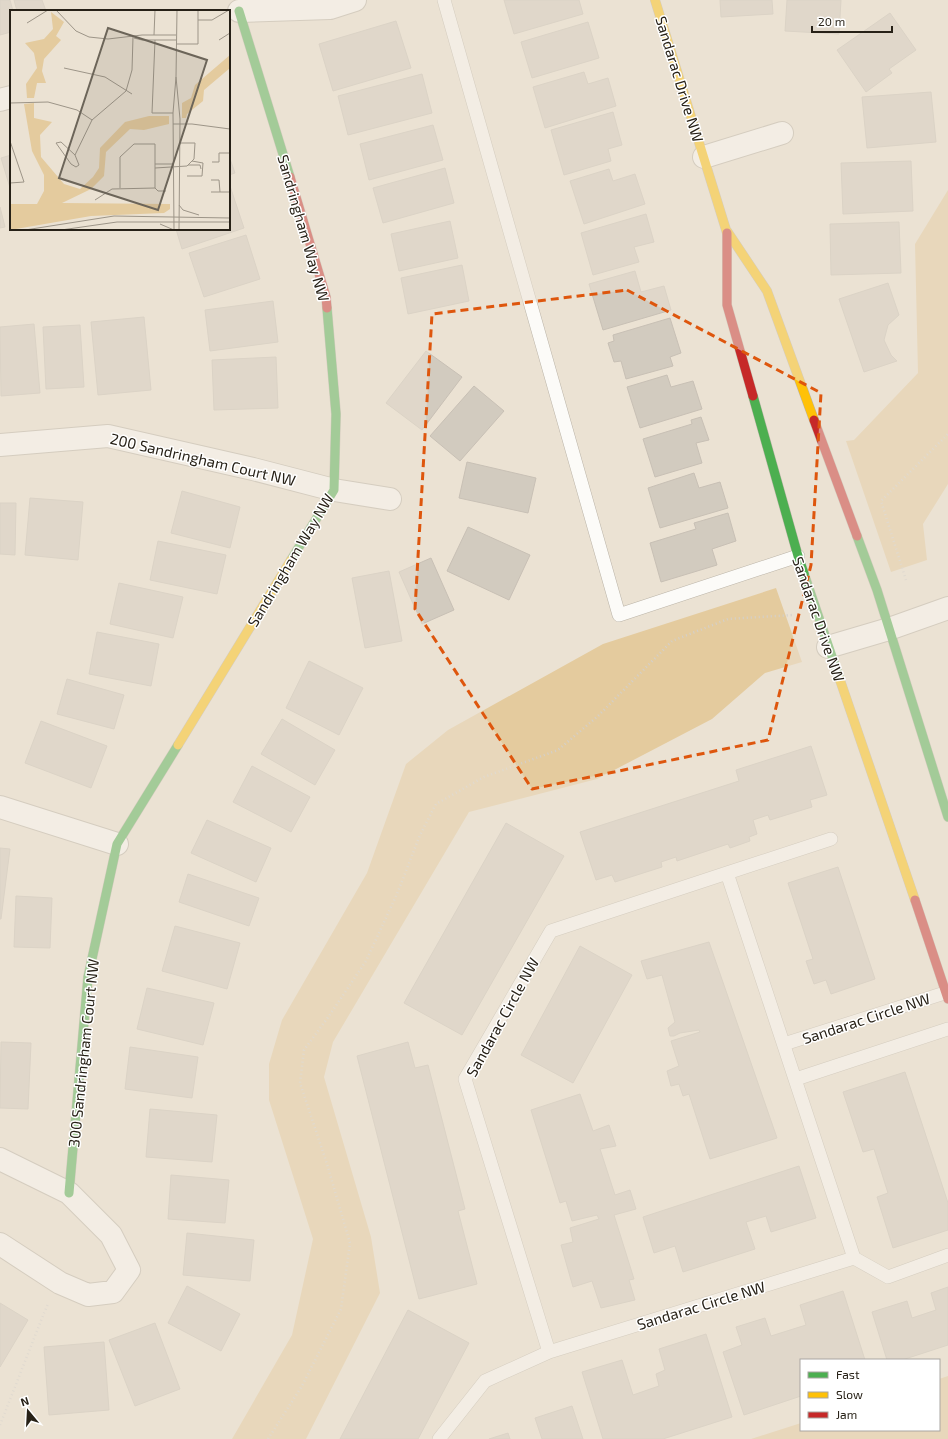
<svg xmlns="http://www.w3.org/2000/svg" width="948" height="1439" font-family="'Exo 2',sans-serif">
<rect width="100%" height="100%" fill="#ebe2d3"/>
<path fill="#e4cb9e" d="M948 190V484L923 524 927 560 891 572 846 441 854 440 918 373 915 244Z
M776 588 802 662 765 673 712 719 597 779 469 812 333 1042 324 1077 371 1237 380 1293 306 1439H232L292 1335 313 1239 269 1100V1064L282 1020 367 873 406 764 448 730 603 644Z
M948 1376V1439H751L801 1423V1430H939V1379Z"/>
<path fill="#d2cbbf" stroke="#c8c0b5" d="M0 0H10L13 11H11V32L0 35Z
M14 0H42L46 11H17Z
M504 0H579L583 14 514 34Z
M720 0H772L773 14 721 17Z
M787 0H841L839 34 785 31Z
M890 13 916 50 889 69 892 73 866 92 837 50Z
M396 21 411 68 333 91 319 44Z
M588 22 599 58 532 78 521 42Z
M584 72 588 84 608 78 616 106 545 128 533 87Z
M422 74 432 113 348 135 338 96Z
M931 92 936 142 867 148 862 97Z
M613 112 622 145 608 149 611 161 564 175 551 130Z
M433 125 443 160 369 180 360 144Z
M11 155V191L1 158Z
M229 156 235 173 229 175Z
M911 161 913 211 843 214 841 163Z
M445 168 454 203 383 223 373 188Z
M609 169 613 181 635 174 645 204 584 224 570 181Z
M230 186 244 228 182 249 176 229H229V187Z
M0 207 5 227 0 228Z
M646 214 654 242 634 247 639 262 593 275 581 233Z
M450 221 458 258 399 271 391 234Z
M899 222 901 273 831 275 830 224Z
M246 235 260 279 204 297 189 253Z
M462 265 469 301 408 314 401 278Z
M635 271 641 292 664 286 671 310 603 330 589 284Z
M888 283 899 315 888 325 884 340 891 355 897 361 864 372 839 299Z
M273 301 278 342 210 351 205 310Z
M144 317 151 390 98 395 91 322Z
M670 318 681 353 670 357 673 366 626 379 621 361 614 362 608 343 614 341 613 335Z
M34 324 40 393 1 396 0 327Z
M80 325 84 387 46 389 43 327Z
M426 351 462 377 422 430 386 403Z
M276 357 278 408 214 410 212 360Z
M667 375 671 387 693 381 702 409 640 428 627 387Z
M474 386 504 411 460 461 430 436Z
M701 417 709 440 696 443 702 463 655 477 643 439 692 424 691 420Z
M467 462 536 478 528 513 459 498Z
M694 473 699 488 720 482 728 508 660 528 648 488Z
M182 491 240 507 230 548 171 533Z
M30 498 83 502 78 560 25 555Z
M0 503H16L15 555 0 554Z
M728 513 736 541 712 549 717 565 661 582 650 543 696 529 694 523Z
M468 527 530 555 509 600 447 571Z
M158 541 226 555 217 594 150 580Z
M431 558 454 610 422 624 399 572Z
M389 571 402 641 365 648 352 578Z
M119 583 183 597 173 638 110 624Z
M97 632 159 644 151 686 89 674Z
M309 661 363 688 339 735 286 708Z
M67 679 124 695 114 729 57 714Z
M282 719 335 750 315 785 261 754Z
M41 721 107 746 91 788 25 763Z
M811 746 827 795 810 800 812 807 770 820 768 815 753 820 757 834 749 837 750 841 730 848 728 844 677 861 676 857 661 862 662 867 615 882 612 875 596 880 580 832 739 781 736 770Z
M252 766 310 797 291 832 233 802Z
M207 820 271 848 256 882 191 853Z
M506 823 564 856 462 1035 404 1003Z
M0 848 10 849 1 919H0Z
M838 867 875 979 831 994 826 980 814 984 806 961 813 959 788 883Z
M188 874 259 898 249 926 179 902Z
M16 896 52 898 50 948 14 947Z
M175 926 240 943 227 989 162 971Z
M709 942 777 1138 710 1159 689 1094 683 1096 679 1084 671 1086 667 1071 679 1066 671 1041 700 1032 699 1030 680 1033 674 1036H670L668 1028 675 1022 662 975 647 979 641 961Z
M580 946 632 975 573 1083 521 1055Z
M147 988 214 1003 203 1045 137 1029Z
M1 1042 31 1043 28 1109 0 1108Z
M408 1042 415 1068 428 1065 465 1209 458 1211 477 1284 419 1299 357 1056Z
M130 1047 198 1057 192 1098 125 1089Z
M905 1072 948 1203V1230L893 1248 877 1197 888 1193 874 1149 863 1152 843 1092Z
M580 1094 593 1131 609 1125 616 1146 600 1149 615 1195 630 1190 636 1209 614 1215 634 1279 629 1280 635 1300 601 1308 592 1281 573 1287 561 1245 573 1242 570 1228 599 1219 597 1215 572 1221 566 1201 560 1203 531 1110Z
M150 1109 217 1115 212 1162 146 1157Z
M799 1166 816 1218 771 1232 766 1216 746 1222 755 1249 683 1272 675 1246 654 1253 643 1217Z
M171 1175 229 1180 225 1223 168 1219Z
M187 1233 254 1240 250 1281 183 1275Z
M187 1286 240 1314 221 1351 168 1323Z
M948 1287V1345L902 1360H887L872 1312 907 1301 912 1318 936 1310 931 1293Z
M843 1291 865 1360H801V1396L744 1415 723 1352 742 1345 736 1327 765 1318 771 1336 806 1325 800 1305Z
M0 1303 28 1320 0 1367Z
M408 1310 469 1343 418 1439H340Z
M155 1323 180 1389 135 1406 109 1340Z
M706 1334 732 1417 663 1439H603L582 1372 622 1360 633 1395 659 1386 656 1374 665 1370 659 1349Z
M104 1342 109 1410 49 1415 44 1347Z
M572 1406 583 1439H542L535 1418Z
M508 1433 510 1439H489Z"/>
<g fill="none" stroke-linecap="round" stroke-linejoin="round">
<g stroke="#bab3a7" stroke-width="14">
<path id="lane" d="M444 0 619 615 798 556
M727 873 831 839
M784 1044 948 992
M796 1079 948 1029
M854 1258 888 1277 948 1255
M439 1439 485 1381 549 1352 854 1258 727 873 551 931 465 1079 549 1352"/>
</g>
<g stroke="#bab3a7" stroke-width="24">
<path id="street" d="M239 11 330 8 355 0
M0 100 11 97
M704 157 782 133
M0 445 108 436 253 469 334 490 390 499
M828 647 889 629 948 608
M0 807 117 844
M0 1159 69 1193 111 1235 129 1270 113 1292 88 1295 60 1283 0 1244"/>
</g>
<g stroke="#bab3a7" stroke-width="10">
<path id="fast" d="M239 11 290 177
M753 396 798 556 840 680
M857 536 877 590 948 817
M291 560 334 490 336 414 327 308
M69 1193 88 977 117 844 178 745"/>
</g>
<g stroke="#bab3a7" stroke-width="10">
<path id="slow" d="M655 0 727 233
M727 231 767 291 814 420
M840 680 915 900
M178 745 291 560"/>
</g>
<g stroke="#bab3a7" stroke-width="10">
<path id="jam" d="M290 177 326 297 327 308
M727 233V305L753 396
M814 420 857 536
M915 900 948 999"/>
</g>
<path stroke="#d3d0cc" stroke-width="2.5" stroke-dasharray="1 3" stroke-linecap="butt" d="M906 580 881 501 948 434
M0 1425 44 1313 48 1304
M268 1439 302 1386 341 1309 350 1243 327 1164 300 1083 304 1050 329 1016 366 961 397 894 420 835 436 804 484 777 558 750 598 716 672 641 728 619 793 615"/>
<use href="#lane" stroke="#fcfbf8" stroke-width="13"/>
<use href="#street" stroke="#fcfbf8" stroke-width="22"/>
<use href="#fast" stroke="#4caf50" stroke-width="9"/>
<use href="#slow" stroke="#ffc107" stroke-width="9"/>
<use href="#jam" stroke="#c62828" stroke-width="9"/>
</g>
<path d="M0 0H948V1439H0ZM627 290 821 393 811 565 768 740 532 789 415 609 432 314Z" fill="#ebe2d3" fill-opacity=".55" fill-rule="evenodd"/>
<path fill="none" stroke="#de560d" stroke-width="3" stroke-dasharray="8 5" stroke-linejoin="round" d="M627 290 821 393 811 565 768 740 532 789 415 609 432 314Z"/>
<g text-anchor="middle" dominant-baseline="central" stroke-width="3" stroke-linejoin="round" paint-order="stroke">
<g font-size="15" fill="#272117" stroke="#fff">
<text transform="translate(680 79) rotate(73)">Sandarac Drive NW</text>
<text transform="translate(304 228) rotate(74)">Sandringham Way NW</text>
<text transform="translate(203 459) rotate(13)">200 Sandringham Court NW</text>
<text transform="translate(290 560) rotate(-59)">Sandringham Way NW</text>
<text transform="translate(819 619) rotate(71)">Sandarac Drive NW</text>
<text transform="translate(502 1017) rotate(-61)">Sandarac Circle NW</text>
<text transform="translate(866 1018) rotate(-18)">Sandarac Circle NW</text>
<text transform="translate(83 1053) rotate(-84)">300 Sandringham Court NW</text>
<text transform="translate(701 1305) rotate(-17)">Sandarac Circle NW</text>
</g>
</g>
<g transform="translate(10 10)">
<rect width="220" height="220" fill="#ebe2d3"/>
<path d="M41 2 54 12 46 26 51 30 34 49 32 61 36 73H27L24 88H17L16 74 27 58 24 43 15 33 34 29 43 19ZM220 45V58L194 80 193 91 177 104 176 108H172V93L181 88 185 75ZM24 93V108L42 112 30 125 31 147 54 174 70 179 83 167 89 158 90 138 115 112 139 106H159V114L134 120 120 119 96 142 94 166 81 179 52 193 160 194V199L154 203 81 206 0 220V194H27L34 181V165L22 141 14 94Z" fill="#e4cb9e"/>
<path fill="none" stroke="#9d9588" stroke-width="1" d="M46 0 66 21 79 27 98 29 132 25H166M188 10H202L219 0M17 13 38 0M144 25 145 0M124 28 132 30H167M145 30 142 103H163M209 30 220 23M167 34H188V0M54 58 95 67 122 84M166 67 170 109 169 220M0 93 38 92 67 100 82 110M163 114H182L220 119M0 131 14 172 0 173M65 145 69 155 66 157 61 154 46 133 51 132 65 145 82 110 116 81 122 60 123 27M202 152H209V143H220M145 154H164M178 155H190L191 159M145 158 177 156 184 149 185 133H169M177 166H192L193 153 182 151M201 170H209L210 182M145 178 148 181H156M201 182H220M85 190 102 179 145 178V134H124L110 147V178M169 195 173 200 189 205M150 214 164 220M15 220 104 206 220 208M51 220 107 212H220M125 220H144M164 220 163 103 166 67 167 0"/>
<path fill="#6c6559" fill-opacity="0.15" stroke="#6c6559" stroke-width="2" d="M98 18 197 50 148 200 49 168Z"/>
<rect width="220" height="220" fill="none" stroke="#272117" stroke-width="2"/>
</g>
<rect x="800" y="1359" width="140" height="72" fill="#ffffff" stroke="#a9a6a2"/>
<rect x="808" y="1372" width="20" height="6" fill="#4caf50" stroke="#a9a6a2"/>
<text x="836" y="1379" font-size="12" fill="#272117">Fast</text>
<rect x="808" y="1392" width="20" height="6" fill="#ffc107" stroke="#a9a6a2"/>
<text x="836" y="1399" font-size="12" fill="#272117">Slow</text>
<rect x="808" y="1412" width="20" height="6" fill="#c62828" stroke="#a9a6a2"/>
<text x="836" y="1419" font-size="12" fill="#272117">Jam</text>
<g transform="translate(28 1411) rotate(342)" stroke="#ffffff" stroke-width="3" paint-order="stroke">
<path d="M0-3L7 15L0 10L-7 15Z" fill="#272117"/>
<text y="-6" font-size="11" font-weight="bold" text-anchor="middle" fill="#272117">N</text>
</g>
<path d="M812 26v6h80v-6" fill="none" stroke="#272117" stroke-width="2"/>
<text x="818" y="26" font-size="12" fill="#272117" stroke="#ffffff" stroke-width="3" paint-order="stroke">20 m</text>
</svg>
